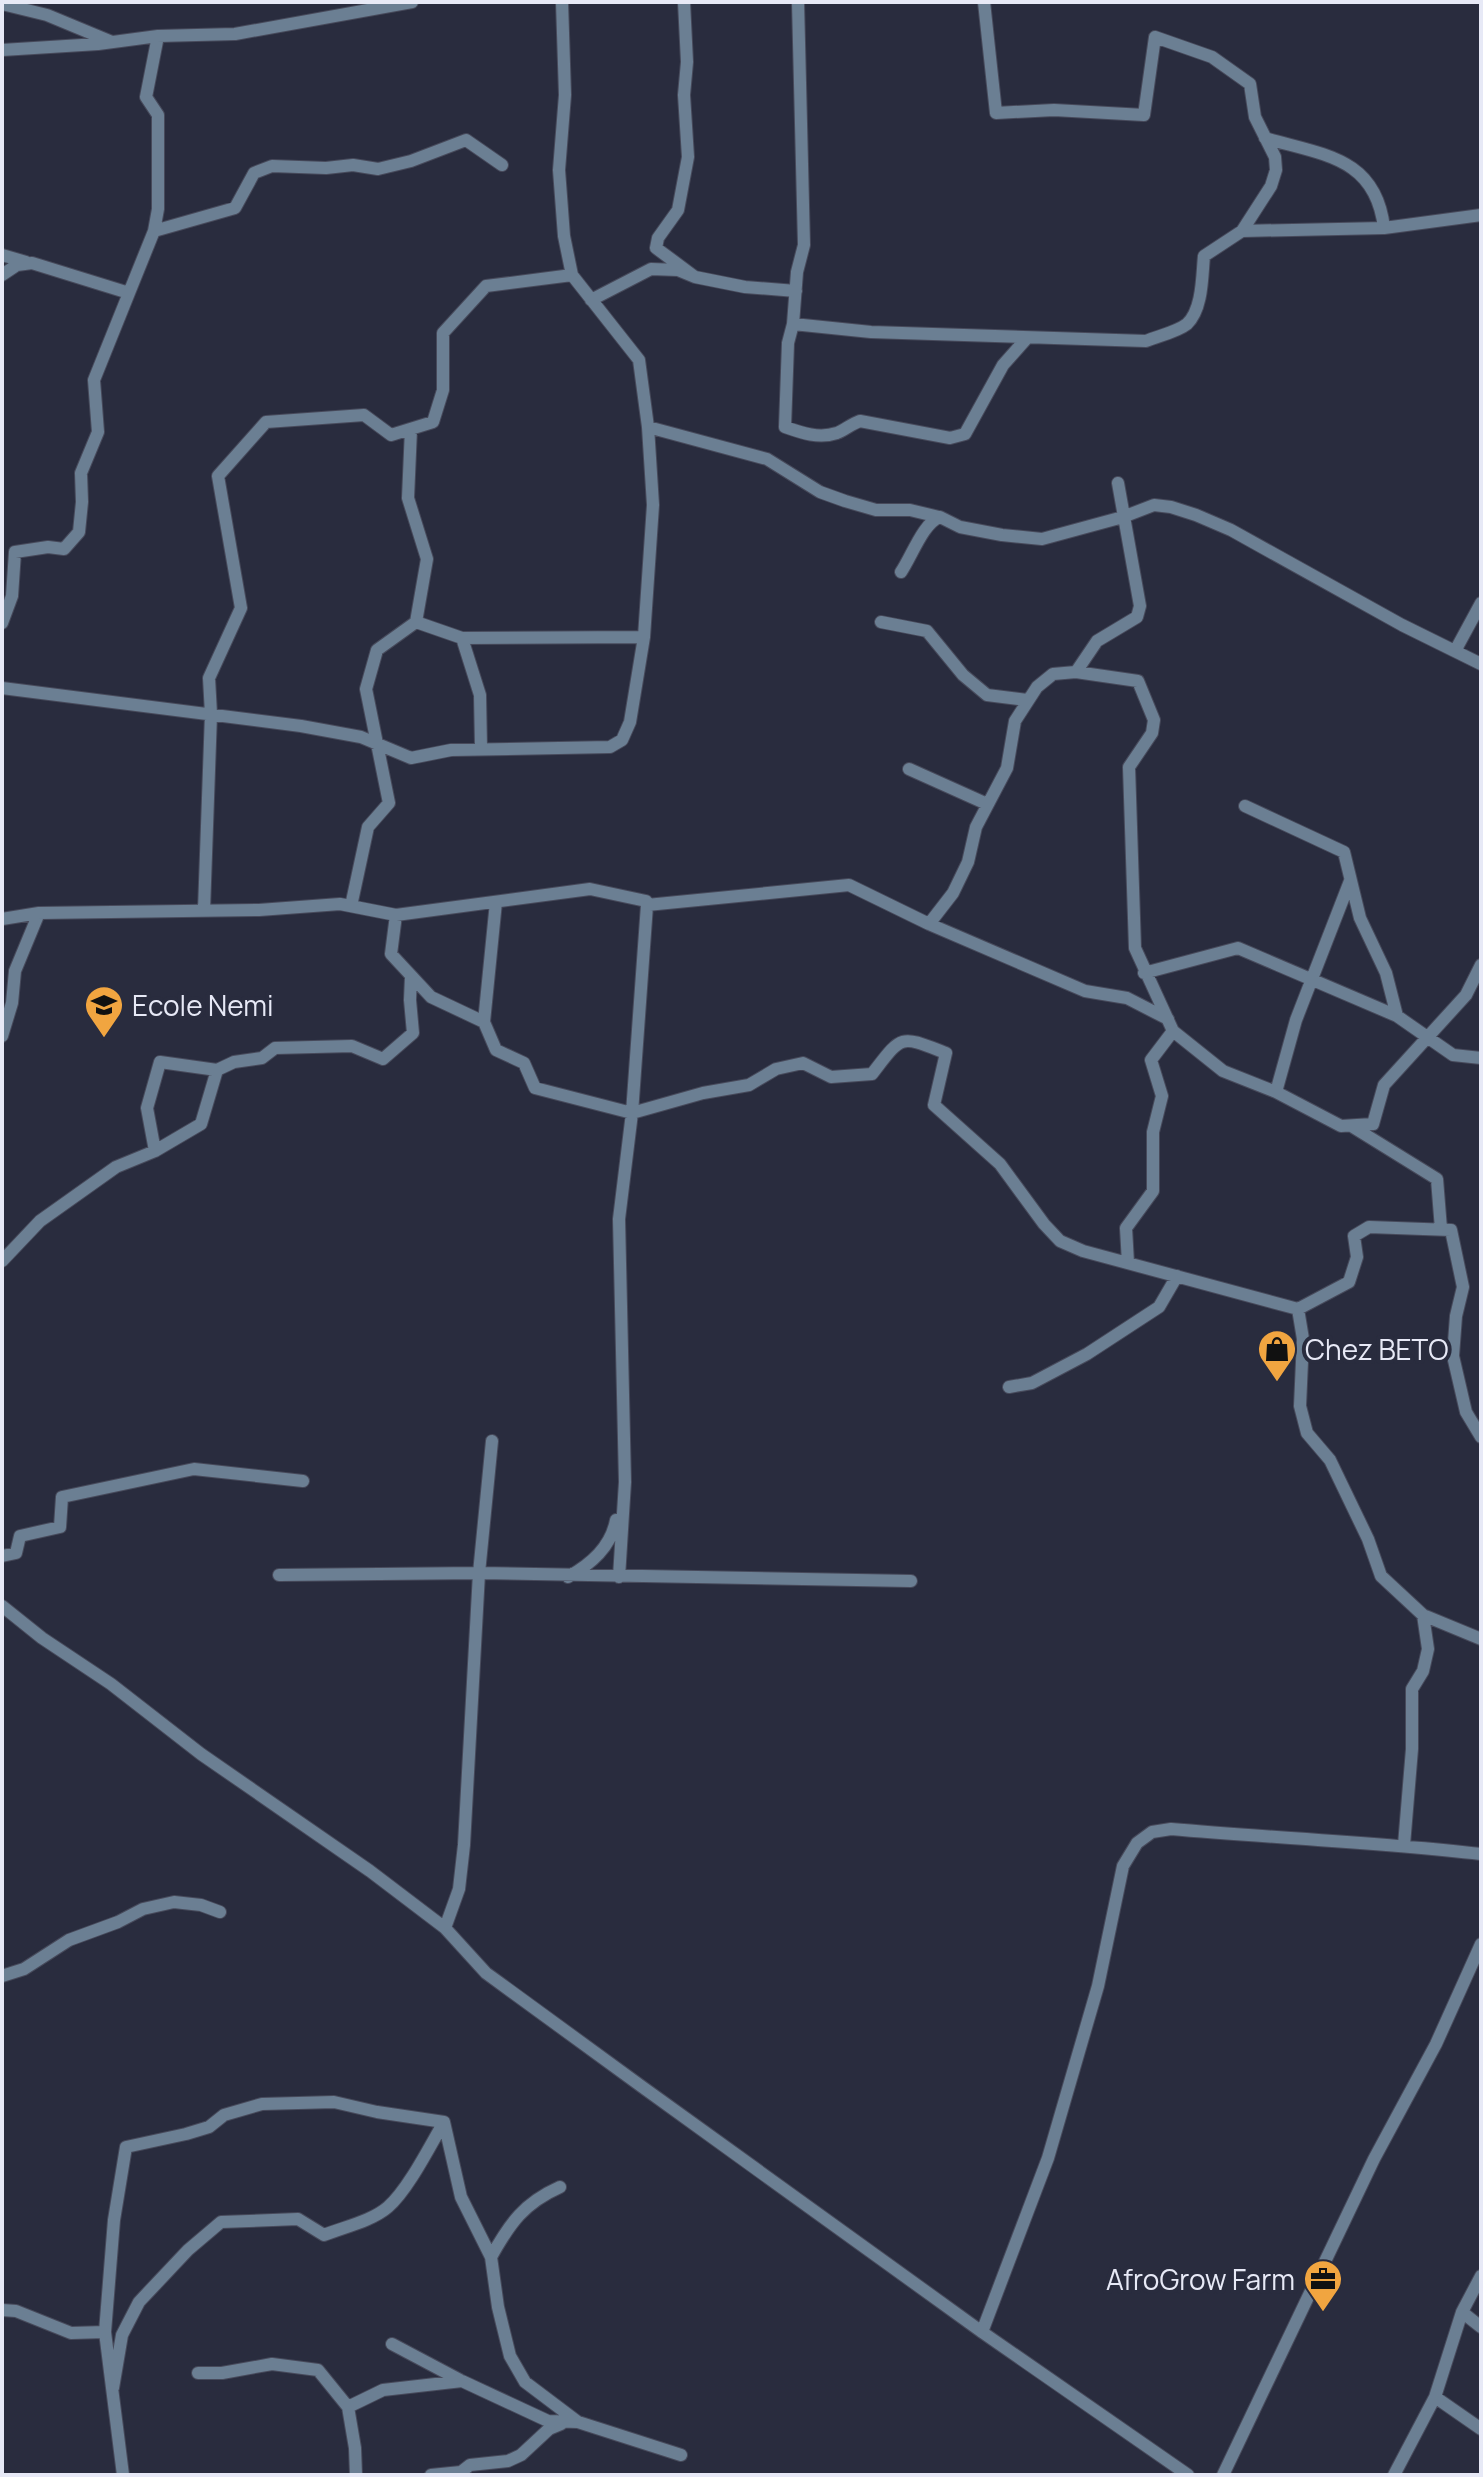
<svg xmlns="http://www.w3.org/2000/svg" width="1483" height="2477" font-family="Manrope,sans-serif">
<rect width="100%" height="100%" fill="#292c3e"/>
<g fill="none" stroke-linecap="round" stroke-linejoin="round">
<g stroke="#474a5b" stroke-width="14">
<path id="street" d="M684 2 687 62 684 95 688 157 678 210 658 238 656 248 695 277
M798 2 804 245 797 272 793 324 788 343 785 427C802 433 819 439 837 433 845 430 851 424 860 421L950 438 965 434 1003 365 1027 338
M984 2 996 113 1054 110 1144 115 1155 37 1212 57 1250 84 1255 117 1275 157 1276 170 1271 186 1242 231
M2 4 47 15 112 42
M2 50 98 44 158 36 235 34 412 2
M1265 138C1323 155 1376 157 1384 228L1481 215
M154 231 235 208 254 173 272 166 326 168 353 165 378 169 411 161 466 140 502 165
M2 255 26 262
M2 275 17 265 32 263 129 293 154 231 158 209V115L146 97 158 36
M591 300 651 269 678 270 695 277 745 287 796 291
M793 324 871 332 1146 341C1158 336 1177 332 1187 324 1203 309 1202 275 1204 256L1242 231 1384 228
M648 427 767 459 820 492 845 501 876 510H910L939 517
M901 572C912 556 923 523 940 517L960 527 1002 535 1042 539 1123 517 1154 505 1171 507 1196 515 1231 530 1402 625 1481 664
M416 622 462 638 480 695 481 748
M881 622 927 631 963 675 987 695 1027 700
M2 623 12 596 15 552 48 547 64 549 79 532 82 502 81 473 98 432 94 380 129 293
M462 638 644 637
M1455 651 1481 603
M1076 672 1097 641 1137 617 1140 606 1118 483
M2 688 301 726 361 737 411 758 451 750 610 747 622 740 630 722 644 637 653 505 648 427 639 360 572 275 564 236 559 170 565 95 562 2
M909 769 987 804
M1245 806 1344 852 1360 918 1386 973 1397 1016 1453 1055 1481 1058
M496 902 484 1022 496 1050 524 1063 535 1088 632 1113 619 1219 625 1482 619 1577
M647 905 632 1113 703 1093 749 1085 776 1069 803 1063 831 1077 872 1074C903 1034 899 1035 946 1053L934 1105 1000 1164 1044 1224 1060 1241 1083 1251 1298 1309 1349 1282 1357 1257 1354 1236 1369 1227 1451 1230 1463 1287 1456 1316 1453 1356 1466 1412 1481 1437
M351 906 368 827 389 803 366 689 377 650 416 622 427 559 408 498 411 429
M204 910 211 714 209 678 241 608 218 476 266 422 364 415 391 435 433 422 443 390V333L486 286 572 275
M396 915 391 954 431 997 484 1022
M2 919 39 913 259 910 340 904 396 915 590 889 646 901 647 905 849 885 929 924 1085 991 1127 998 1168 1019
M929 924 953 893 968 862 976 827 1007 768 1015 721 1037 687 1053 674 1076 672 1138 681 1154 720 1152 733 1129 767 1135 948 1173 1031 1223 1071 1276 1092 1341 1126 1373 1124 1384 1085 1466 995 1481 965
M1144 973 1238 948 1397 1016
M2 1036 12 1003 15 971 39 913
M217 1070 234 1062 262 1058 275 1048 352 1046 383 1059 413 1033 410 1000 411 976
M1276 1092 1296 1020 1350 881
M1353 1127 1437 1179 1441 1229
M2 1261 40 1221 116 1167 155 1151 201 1124 217 1070 160 1062 147 1108 155 1151
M1128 1263 1126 1228 1153 1191V1132L1162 1096 1151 1060 1173 1031
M1298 1309 1303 1339 1300 1406 1307 1433 1330 1460 1368 1539 1381 1576 1423 1615 1428 1649 1423 1671 1412 1689V1749L1404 1845
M1009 1387 1032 1383 1087 1354 1159 1307 1177 1276
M2 1556 16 1553 20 1536 60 1527 62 1497 194 1469 303 1481
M279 1575 479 1573 492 1441
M568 1577C591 1564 611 1547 616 1520
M2 1606 42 1638 111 1684 201 1754 370 1871 445 1928 486 1973 641 2086 982 2332 1188 2475
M1423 1615 1481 1639
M445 1928 459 1889 464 1845 479 1573 911 1581
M2 1976 24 1969 69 1940 118 1922 143 1909 174 1902 201 1905 220 1912
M491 2257C510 2223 524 2203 560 2187
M2 2310 16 2311 71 2333 105 2332
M1462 2312 1481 2327
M982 2332 1048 2158 1098 1986 1123 1866 1137 1843 1152 1832 1171 1829C1274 1838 1378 1842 1481 1854
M392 2344 460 2380
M198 2373H222L272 2364 318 2370 348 2407 383 2390 462 2381 548 2421 578 2422
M113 2388 122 2335 139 2302 188 2250 221 2222 298 2219 324 2235C344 2227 372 2221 388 2207 408 2190 431 2144 444 2122L461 2197 491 2257 498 2307 510 2356 525 2382 578 2422 681 2455
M1435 2397 1481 2429
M348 2407 355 2448 356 2475
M123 2475 105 2332 114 2220 126 2147 186 2134 209 2127 224 2115 262 2104 334 2102 377 2112 444 2122
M431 2475 461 2472 470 2465 508 2461 521 2455 549 2429 561 2424
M1223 2475 1374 2159 1436 2044 1481 1944
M1394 2475 1435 2397 1462 2312 1481 2276"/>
</g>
<use href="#street" stroke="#6b7f93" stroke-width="12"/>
</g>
<defs>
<g id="school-pin" transform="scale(2)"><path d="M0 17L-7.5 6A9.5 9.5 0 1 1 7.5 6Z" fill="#f1a540" stroke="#292c3e"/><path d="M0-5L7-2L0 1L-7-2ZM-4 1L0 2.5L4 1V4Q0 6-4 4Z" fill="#111"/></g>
<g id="shop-pin" transform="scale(2)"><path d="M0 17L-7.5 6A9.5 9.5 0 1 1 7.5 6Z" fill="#f1a540" stroke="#292c3e"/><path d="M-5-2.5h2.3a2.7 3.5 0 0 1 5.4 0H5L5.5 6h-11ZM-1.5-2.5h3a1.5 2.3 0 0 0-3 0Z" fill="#111"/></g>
<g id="office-pin" transform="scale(2)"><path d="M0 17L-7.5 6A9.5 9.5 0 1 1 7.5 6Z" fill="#f1a540" stroke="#292c3e"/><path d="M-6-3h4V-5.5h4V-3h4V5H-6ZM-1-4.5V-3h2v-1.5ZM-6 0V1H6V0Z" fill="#111"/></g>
</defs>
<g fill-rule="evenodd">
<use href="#school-pin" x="104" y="1005"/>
<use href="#shop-pin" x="1277" y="1349"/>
<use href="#office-pin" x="1323" y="2279"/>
</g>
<g text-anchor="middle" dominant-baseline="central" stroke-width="8" stroke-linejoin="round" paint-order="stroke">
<g font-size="28" fill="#e7e9f6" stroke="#292c3e" text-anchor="start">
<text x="132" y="1005">Ecole Nemi</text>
<text x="1305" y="1349">Chez BETO</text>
<text x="1295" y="2279" text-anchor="end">AfroGrow Farm</text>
</g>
</g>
<rect width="1483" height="2477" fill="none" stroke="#e7e9f6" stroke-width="8"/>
</svg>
